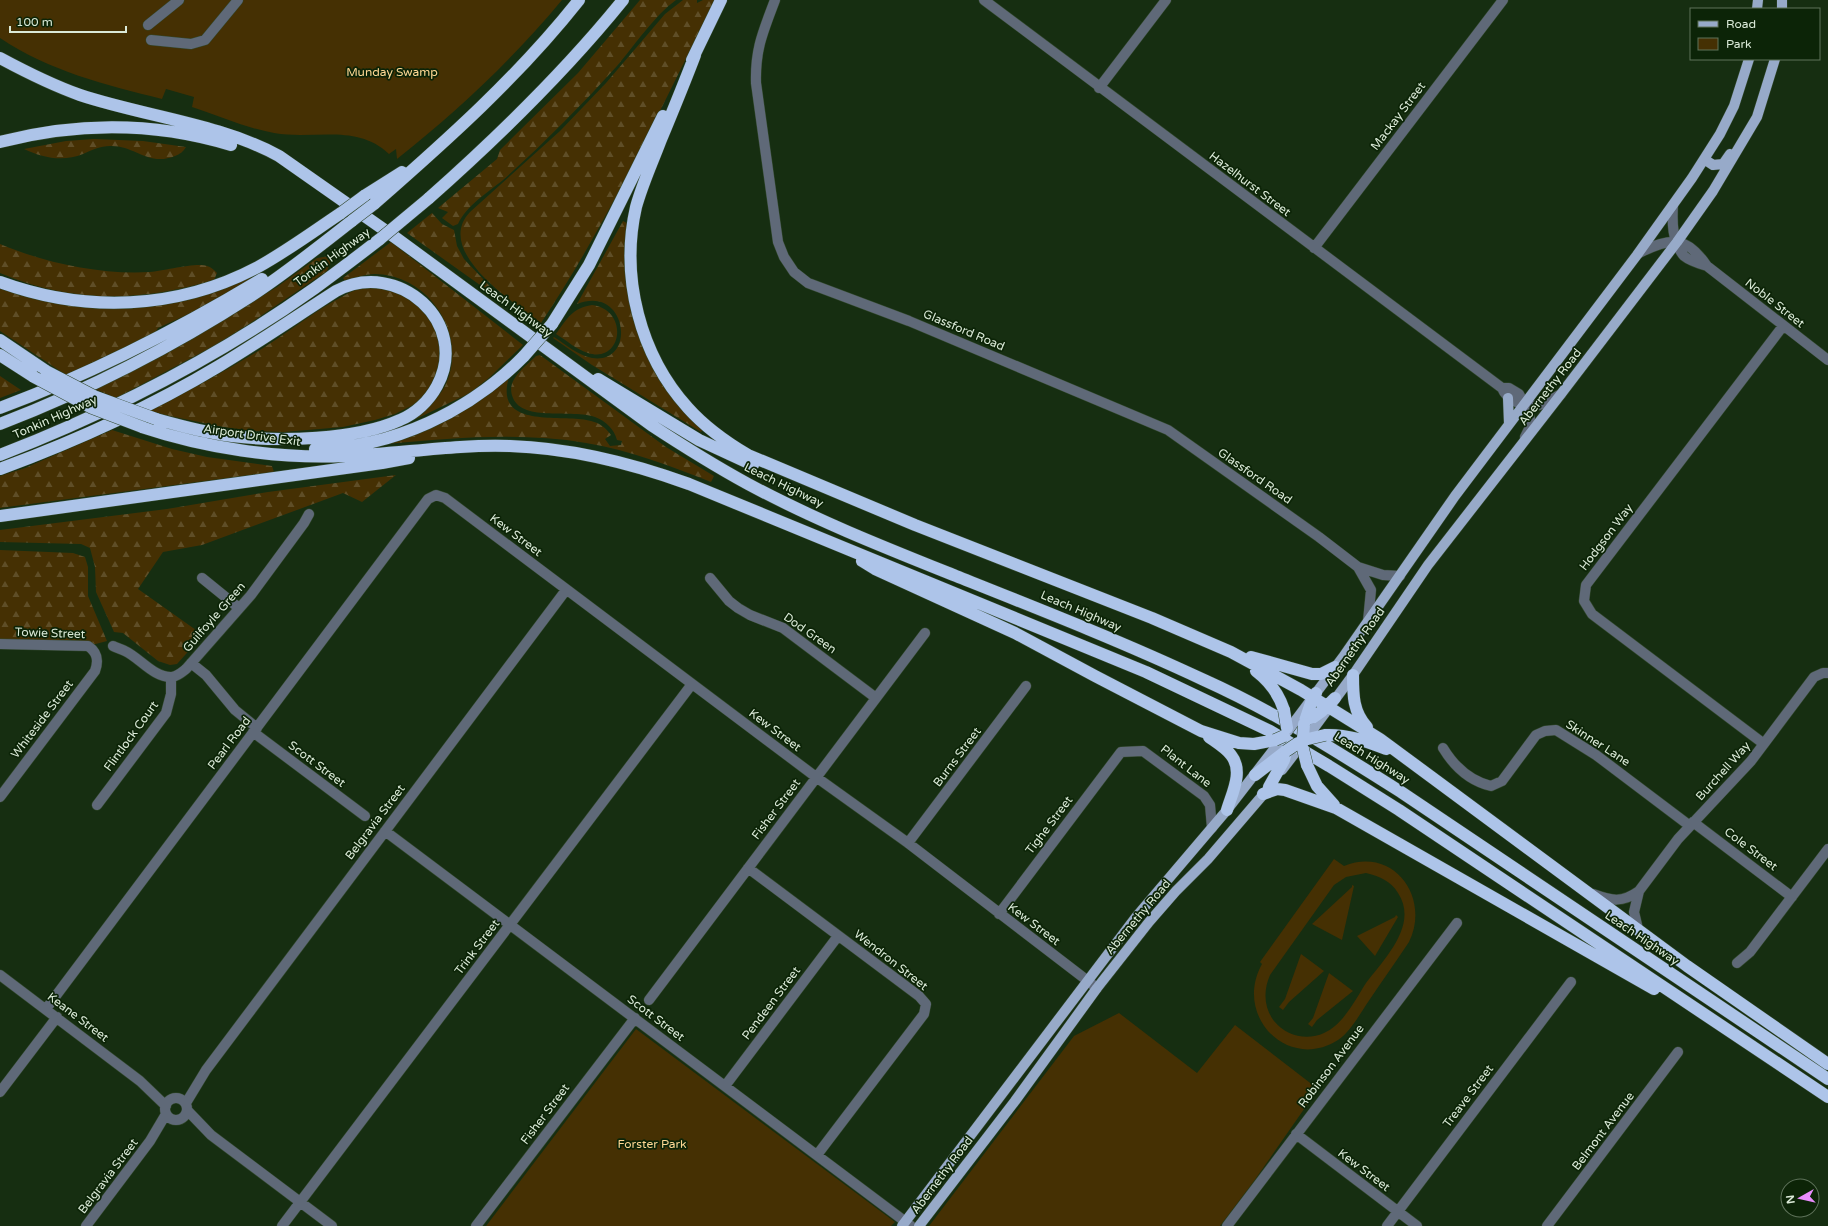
<svg xmlns="http://www.w3.org/2000/svg" width="1828" height="1226" font-family="'Varela Round',sans-serif">
<defs>
<pattern id="forest-firs" width="22" height="20" patternUnits="userSpaceOnUse"><rect width="22" height="20" fill="#453003"/><path d="M5 1l3.5 6h-7zM16 11l3.5 6h-7z" fill="#5f4e27"/></pattern>
</defs>
<rect width="100%" height="100%" fill="#162e11"/>
<path fill="url(#forest-firs)" d="M640 0H676C654 16 635 45 617 66 581 106 543 144 503 180 487 193 467 205 458 224L453 226 442 218 448 212 438 208 497 159 500 150 578 73Z
M683 0H697V3L703 0H715C660 110 609 221 541 323 514 303 433 251 470 212L560 131 606 83 665 14Z
M94 139 143 141 186 147C183 152 180 154 175 156 148 167 135 145 110 146 100 146 92 150 83 154 63 162 43 158 24 149L66 141Z
M432 213 442 224 454 230 457 246 464 259 502 299 501 300 407 233Z
M623 221 629 224 635 320 703 429 701 432 592 365 553 338 554 337C565 344 579 356 592 358 637 365 628 284 577 304Z
M391 242 523 345 490 377 470 393 416 419 415 417C427 408 438 399 445 386 469 336 430 275 375 274 364 274 355 278 345 281L343 278Z
M0 244C45 263 101 275 150 272 163 271 197 262 207 266 211 267 214 270 217 273L214 280C139 302 73 304 0 273Z
M330 256 332 259 327 271 249 324 212 347 116 398 95 389 240 309 277 287 317 258Z
M257 271 260 274 204 307 158 328 155 333 66 375 0 331V287C54 306 111 316 168 303 178 301 187 296 197 293 217 286 237 278 257 271Z
M362 287 390 288 417 303 433 323 439 340V372L423 398 413 405 395 414 375 420 343 427 284 432 254 431 223 427 165 415 150 411C188 391 226 371 263 348 296 327 326 302 362 287Z
M592 305C630 310 622 364 588 353 577 350 566 340 556 334 567 319 572 308 592 305Z
M540 355 666 447 714 476 711 482C671 466 629 450 586 443 521 432 454 438 388 444V441L509 377C493 431 563 413 591 421 600 423 606 428 611 435L605 439 610 446 621 445 622 441 617 440C614 429 606 421 595 417 573 409 523 422 513 398 505 380 525 367 536 356Z
M0 376 21 390 0 398Z
M112 430 172 449 207 457 272 466 274 472 0 508V476L25 468Z
M396 475 362 502 343 493 202 545 163 552 138 589 203 635 177 664 170 665 158 661 123 633 114 632 96 592 95 567 90 548 81 544 0 542V530L167 509 268 492Z
M0 550 73 553 85 557 88 567V596L107 641 88 646 0 644Z"/>
<path fill="#453003" fill-rule="evenodd" d="M0 0H562C513 59 458 111 397 159L396 149 389 154C357 123 314 140 274 133 246 128 219 116 192 107L194 97 166 89 162 99C106 85 49 71 0 38Z
M1334 859 1344 866C1393 846 1431 897 1409 942 1395 963 1380 984 1366 1005 1358 1017 1350 1032 1338 1040 1288 1072 1233 1016 1262 964L1260 962ZM1366 873C1379 876 1391 881 1398 893 1419 925 1384 959 1366 983 1355 1000 1343 1025 1324 1033 1307 1041 1286 1036 1274 1021 1264 1008 1263 991 1270 975L1334 885 1346 877Z
M1352 885 1354 886 1342 940 1312 924 1352 887Z
M1396 915 1398 917 1375 956 1357 936 1395 917Z
M1301 954 1324 971 1289 1002 1283 1010 1279 1007 1285 999Z
M1329 973 1353 991 1317 1020 1312 1027 1308 1024 1313 1018Z
M1119 1013 1197 1073 1235 1025 1318 1089 1254 1181 1220 1226H929L1074 1036Z
M636 1029 895 1222 891 1226H486Z"/>
<g fill="none" stroke-linecap="round" stroke-linejoin="round">
<g stroke="#32482d" stroke-width="11">
<path id="minor" d="M775 0C763 32 755 49 756 83L778 242 784 257 794 272 808 283 909 321 1168 430 1319 537 1358 567 1383 575 1400 576
M984 0 1502 388C1507 401 1525 408 1539 405 1546 403 1554 398 1561 394
M148 25 179 0
M151 40 191 44 205 40 238 0
M1099 88 1166 0
M1673 205C1672 222 1672 242 1684 256 1690 261 1700 264 1707 266L1828 360
M1314 248 1503 0
M1639 253C1671 237 1686 235 1707 266
M1502 388H1509L1519 394 1529 414 1531 425 1525 437
M1358 567 1371 590 1368 621
M202 578 239 608
M710 578 729 601 738 608 750 615 783 628 876 698
M0 644 88 646C97 652 99 660 95 671L0 797
M113 646C117 648 121 649 125 651 140 658 154 678 172 677 178 676 181 673 186 669L251 595 304 523 309 514
M191 663 206 675 235 710 257 728
M253 732 365 816
M1764 744 1592 614 1584 601 1586 585 1783 326
M1443 748C1454 766 1470 781 1491 786L1502 781 1536 735 1545 731 1556 730 1596 755 1690 826
M97 805 166 713 171 694V677
M1693 822 1792 897
M385 831 911 1226
M908 843 1026 686
M748 868 919 996 926 1004 924 1014 817 1155
M1593 894C1612 901 1622 903 1639 891L1678 839 1751 761 1814 677 1823 673H1828
M999 914 1121 752 1143 751 1204 796 1210 805 1212 828
M1638 929 1634 912 1639 891
M1737 963 1750 952 1828 849
M0 975 140 1081 166 1106
M649 1000 925 633
M46 1009 428 499 436 495 445 498 816 777 908 843 1097 988
M725 1086 838 936
M0 1092 57 1017
M165 1109a11 11 0 1 1 22 0a11 11 0 1 1-22 0Z
M186 1103 206 1070 566 590
M187 1110 211 1135 332 1226
M1296 1134 1417 1226
M86 1226 150 1141 166 1114
M282 1226 692 684
M476 1226 635 1018
M1227 1226 1457 923
M1387 1226 1571 982
M1547 1226 1678 1052"/>
</g>
<g stroke="#32482d" stroke-width="11">
<path id="major" d="M1757 9 1758 0
M1782 9V0
M1704 159 1713 165 1723 164 1730 154
M1508 398 1509 424
M1295 721 1343 657 1455 496 1637 255 1692 178 1720 134 1734 106 1749 59
M1314 728 1353 675 1428 565 1561 394 1677 242 1713 191 1757 117 1775 59
M1282 770 1295 753
M902 1226 1136 917 1227 810 1281 740
M919 1226 1015 1101 1097 988 1149 922 1176 891 1208 859 1268 789"/>
</g>
<g stroke="#32482d" stroke-width="13">
<path id="highway" d="M695 55C684 84 672 113 660 142 652 163 642 185 636 207 620 277 640 355 688 408 705 427 726 442 748 455L915 525 1152 618 1231 652 1301 690 1380 739 1687 966 1828 1064
M0 58C26 72 52 85 80 95 143 116 221 124 279 156L396 238 651 425C683 446 715 466 748 484 815 520 886 548 956 576 1039 609 1123 642 1204 680 1273 711 1338 752 1401 792L1828 1079
M692 60 721 0
M0 142C77 122 155 122 231 145
M364 196 402 172
M428 199C498 137 564 73 623 0
M374 204C446 141 519 76 579 0
M0 282C85 313 177 310 258 267 287 251 314 231 341 213
M552 324 589 265 663 116
M0 340 46 371
M0 355 34 377
M598 379 699 440 753 465
M0 408C91 374 179 329 262 279
M0 424C88 390 172 347 251 296 286 273 320 246 353 220
M142 427C205 448 278 459 344 456 399 454 455 444 510 446 571 448 631 463 689 484L1146 672 1270 731 1329 766 1399 810 1828 1097
M315 449C393 448 470 411 524 356
M0 455C111 412 218 357 315 288 337 272 358 256 380 239
M0 469C76 441 149 408 219 366 259 342 297 316 336 291 398 258 471 323 437 386 429 401 415 414 400 420 356 440 279 442 232 436 206 433 181 426 156 419
M0 516 382 463 409 458
M862 561 875 569 1015 633 1095 676 1201 731 1239 743 1254 744 1275 740
M1251 657 1312 674H1321L1335 667
M1256 671C1269 681 1279 694 1284 710
M1353 675C1353 695 1353 712 1367 727
M1304 724 1311 703 1316 693
M1298 728 1322 711 1335 698
M1325 735C1347 734 1366 741 1386 749
M1209 737C1216 742 1226 748 1231 755 1244 771 1232 793 1227 810
M1307 765 1317 786 1334 805
M1255 775 1286 751
M1269 787 1284 760 1287 749
M1263 794 1277 789 1285 790 1336 808 1654 989"/>
</g>
<use href="#minor" stroke="#5f6978" stroke-width="10"/>
<use href="#major" stroke="#97aac9" stroke-width="10"/>
<use href="#highway" stroke="#adc4e9" stroke-width="12"/>
<g stroke="#32482d" stroke-width="11" stroke-linecap="butt">
<path id="major-bridge" d="M1287 732 1295 721
M1304 740 1314 728"/>
</g>
<g stroke="#32482d" stroke-width="13" stroke-linecap="butt">
<path id="highway-bridge" d="M341 213 364 196
M353 220 374 204
M380 239 428 199
M524 356 552 324
M46 371 96 397 156 419
M34 377 92 408 142 427
M1284 710 1287 728
M1303 738 1304 724
M1308 739 1325 735
M1275 740 1284 736
M1303 749 1307 765
M1286 751 1298 743"/>
</g>
<use href="#major-bridge" stroke="#97aac9" stroke-width="10"/>
<use href="#highway-bridge" stroke="#adc4e9" stroke-width="12"/>
</g>
<g text-anchor="middle" dominant-baseline="central" stroke-width="3.5" stroke-linejoin="round" paint-order="stroke">
<g font-size="12" fill="#fed793" stroke="#0c2407">
<text x="392" y="72">Munday Swamp</text>
<text x="652" y="1144">Forster Park</text>
</g>
<g font-size="12" fill="#dbead8" stroke="#0c2407">
<text transform="translate(1398 116) rotate(-53)">Mackay Street</text>
<text transform="translate(1250 184) rotate(37)">Hazelhurst Street</text>
<text transform="translate(332 257) rotate(-36)">Tonkin Highway</text>
<text transform="translate(1775 303) rotate(38)">Noble Street</text>
<text transform="translate(516 309) rotate(36)">Leach Highway</text>
<text transform="translate(964 330) rotate(23)">Glassford Road</text>
<text transform="translate(1550 387) rotate(-52)">Abernethy Road</text>
<text transform="translate(55 417) rotate(-24)">Tonkin Highway</text>
<text transform="translate(252 435) rotate(8)">Airport Drive Exit</text>
<text transform="translate(1255 476) rotate(35)">Glassford Road</text>
<text transform="translate(784 485) rotate(26)">Leach Highway</text>
<text transform="translate(516 535) rotate(37)">Kew Street</text>
<text transform="translate(1606 537) rotate(-53)">Hodgson Way</text>
<text transform="translate(1081 611) rotate(23)">Leach Highway</text>
<text transform="translate(214 617) rotate(-49)">Guilfoyle Green</text>
<text transform="translate(50 633) rotate(2)">Towie Street</text>
<text transform="translate(810 633) rotate(35)">Dod Green</text>
<text transform="translate(1355 647) rotate(-55)">Abernethy Road</text>
<text transform="translate(42 719) rotate(-53)">Whiteside Street</text>
<text transform="translate(775 730) rotate(37)">Kew Street</text>
<text transform="translate(131 736) rotate(-54)">Flintlock Court</text>
<text transform="translate(229 743) rotate(-53)">Pearl Road</text>
<text transform="translate(1598 743) rotate(33)">Skinner Lane</text>
<text transform="translate(957 757) rotate(-53)">Burns Street</text>
<text transform="translate(1372 758) rotate(32)">Leach Highway</text>
<text transform="translate(317 764) rotate(37)">Scott Street</text>
<text transform="translate(1186 766) rotate(38)">Plant Lane</text>
<text transform="translate(1723 771) rotate(-48)">Burchell Way</text>
<text transform="translate(776 809) rotate(-53)">Fisher Street</text>
<text transform="translate(375 822) rotate(-53)">Belgravia Street</text>
<text transform="translate(1049 825) rotate(-53)">Tighe Street</text>
<text transform="translate(1751 849) rotate(37)">Cole Street</text>
<text transform="translate(1138 917) rotate(-50)">Abernethy Road</text>
<text transform="translate(1034 924) rotate(37)">Kew Street</text>
<text transform="translate(1642 938) rotate(34)">Leach Highway</text>
<text transform="translate(477 947) rotate(-53)">Trink Street</text>
<text transform="translate(891 960) rotate(38)">Wendron Street</text>
<text transform="translate(771 1003) rotate(-53)">Pendeen Street</text>
<text transform="translate(78 1017) rotate(37)">Keane Street</text>
<text transform="translate(656 1018) rotate(37)">Scott Street</text>
<text transform="translate(1331 1066) rotate(-53)">Robinson Avenue</text>
<text transform="translate(1468 1096) rotate(-53)">Treave Street</text>
<text transform="translate(545 1114) rotate(-53)">Fisher Street</text>
<text transform="translate(1603 1131) rotate(-53)">Belmont Avenue</text>
<text transform="translate(1364 1170) rotate(37)">Kew Street</text>
<text transform="translate(942 1175) rotate(-53)">Abernethy Road</text>
<text transform="translate(108 1176) rotate(-53)">Belgravia Street</text>
</g>
</g>
<rect x="1690" y="8" width="130" height="52" fill="#0c2407" stroke="#5f735b"/>
<rect x="1698" y="21" width="20" height="6" fill="#97aac9" stroke="#5f735b"/>
<text x="1726" y="28" font-size="12" fill="#dbead8">Road</text>
<rect x="1698" y="38" width="20" height="12" fill="#453003" stroke="#5f735b"/>
<text x="1726" y="48" font-size="12" fill="#dbead8">Park</text>
<g transform="translate(1800 1198) rotate(262)"><circle r="19" fill="#0c2407" stroke="#5f735b"/>
<path d="M0-3L7 15L0 10L-7 15Z" fill="#ea8dfd"/>
<text y="-6" font-size="11" font-weight="bold" text-anchor="middle" fill="#dbead8">N</text>
</g>
<path d="M10 26v6h116v-6" fill="none" stroke="#dbead8" stroke-width="2"/>
<text x="16" y="26" font-size="12" fill="#dbead8" stroke="#0c2407" stroke-width="3" paint-order="stroke">100 m</text>
</svg>
